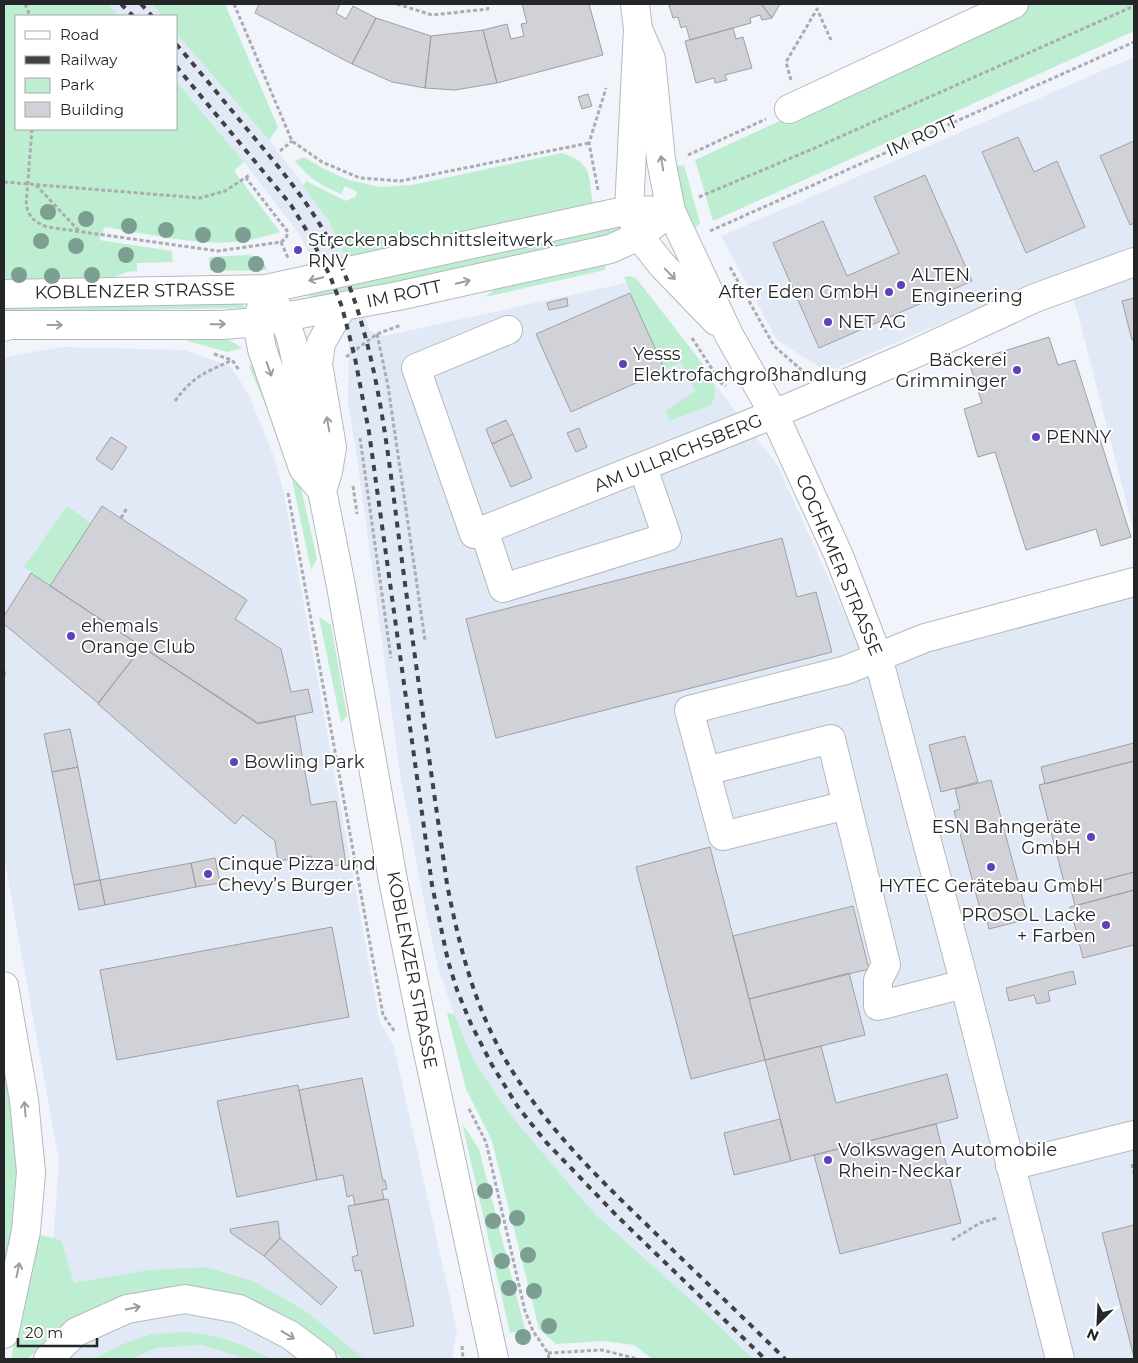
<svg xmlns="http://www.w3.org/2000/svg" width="1138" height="1363" font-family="Montserrat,sans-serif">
<rect width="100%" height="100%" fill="#f1f4fa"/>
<path fill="#e2e9f6" d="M108 4H152L162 16H119Z
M176 33 269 140 308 191 329 221 342 248 370 331 384 336 635 281 778 466 864 657 1134 597V1359H753L713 1320 594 1213 508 1112 474 1061 454 1014 438 967 427 917 401 780 356 450 348 403 349 339 312 258 297 231 244 162 176 81Z
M1134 57V532L1074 299 1063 272 827 372 777 340 721 236Z
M62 347 184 350 230 366 248 393 274 457 283 489 379 1019 394 1047 457 1330 452 1359H45L59 1161 4 857V359L10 356Z"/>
<path fill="#beeed1" d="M4 4H108L119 16H16V129H176V81L244 162 234 171 280 232C264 237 248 241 231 242 192 245 144 233 105 227L99 240 172 251 173 262 137 263V271L127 272 106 280 4 284Z
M152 4H225L278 127 269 140 176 33V16H162Z
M1033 4H1134V31L713 221 695 160Z
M562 153C594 164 588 175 593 205L346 259 329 221 303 186 306 181 346 201 356 196 357 192 345 186 341 194C319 184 311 180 295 161L304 157 326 170 349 180 380 187 412 185Z
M684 165 700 223 693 230 682 205 671 166Z
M621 224 622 232 311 303 309 293Z
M248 255C258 257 264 259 267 270L210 271 209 257Z
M605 262V270L485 297 503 283Z
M629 276 636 278 709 372 715 390 714 398 711 405 670 421 665 411 695 391 681 362 665 370 624 277Z
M235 300 243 304 244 308 4 312V301Z
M188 338 229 340 242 348 227 352 188 341Z
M258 362 299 479 317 559 311 570 292 480 273 423 249 366Z
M67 506 91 523 50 585 24 567Z
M319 617 331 625 347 716 341 723Z
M447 1013 454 1014 474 1061 508 1112 594 1213 713 1320 753 1359H652L634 1345 603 1341 556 1344 539 1329 492 1141 466 1089Z
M4 1039 19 1136 16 1228 4 1286Z
M462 1123 479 1149 525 1329 510 1333Z
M37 1234 61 1240 74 1283 149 1270 205 1267 253 1281 307 1312 364 1359H344L295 1323 266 1306 236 1295 202 1290 160 1288 106 1301 54 1331 28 1359H11Z
M185 1332C222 1336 238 1342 271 1359H248L201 1345 156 1348 131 1359H94L123 1344 152 1334Z"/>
<path fill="#d1d1d8" stroke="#9f9fa5" d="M259 4H340L336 13 346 19 353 6 376 18 352 64 255 13Z
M522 4H589L603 55 497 83 483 30 507 24 511 39 524 36 521 24 527 23Z
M674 4H761L772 18 762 20 760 15 750 18 751 23 690 40 686 26 681 28 678 17 673 18 669 5Z
M761 4H780L772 18Z
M376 18 431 36 425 88 392 82 352 64Z
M733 28 736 39 743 37 752 68 725 75 727 80 715 83 714 78 696 83 685 41Z
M483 30 497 83 455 90 425 88 431 36Z
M588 94 592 106 582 109 578 97Z
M1018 137 1034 172 1057 161 1085 227 1026 253 982 152Z
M1134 141V223L1130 225 1100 156Z
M925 175 972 281 819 348 773 243 823 221 847 276 899 253 874 197Z
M630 293 665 370 571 412 536 334Z
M567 298 568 306 549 310 547 303Z
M1134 298V340H1132L1122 301Z
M1049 337 1058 365 1075 360 1131 537 1101 546 1096 529 1026 550 995 452 978 457 964 409 982 403 969 362Z
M506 420 513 434 492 444 486 429Z
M579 428 587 447 576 452 567 433Z
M513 434 532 478 511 487 492 444Z
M111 437 127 447 112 470 96 459Z
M102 506 247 600 235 619 281 649 291 692 308 689 313 712 258 723 50 586Z
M782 538 797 597 816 592 832 652 496 738 466 619Z
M31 573 142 647 98 703 4 624V616Z
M142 647 258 724 295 716 311 805 336 801 346 864 314 869 311 856 278 861 275 841 243 815 235 824 98 704Z
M70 729 78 767 52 772 44 734Z
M965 736 978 782 941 792 929 745Z
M1134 743V761L1045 784 1041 767Z
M1134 761V872L1066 890 1039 785Z
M78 767 100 880 74 885 52 772Z
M991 780 1028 919 989 929 984 908 980 909 954 811 960 809 955 789Z
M710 847 765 1060 691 1079 636 867Z
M215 858 220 883 196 887 191 863Z
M191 863 196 887 105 905 100 880Z
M1134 872V890L1075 906 1071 889Z
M100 880 105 905 79 910 74 885Z
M1134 890V945L1083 958 1070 907Z
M853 906 869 969 749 999 733 936Z
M332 927 349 1017 117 1060 100 970Z
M1073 971 1076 984 1048 991 1050 1001 1037 1004 1034 995 1009 1001 1006 988Z
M849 973 865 1035 765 1060 749 999Z
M821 1046 836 1103 947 1074 958 1118 791 1161 765 1060Z
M362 1078 383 1181 385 1180 387 1189 382 1190 384 1199 355 1205 353 1195 347 1197 343 1175 317 1180 299 1090Z
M298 1085 317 1180 237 1197 217 1101Z
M780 1119 791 1161 734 1175 724 1133Z
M936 1124 961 1223 840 1254 814 1155Z
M388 1199 414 1326 374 1334 361 1270 355 1271 352 1257 358 1255 348 1206Z
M278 1221 280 1238 264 1256 231 1233 230 1229Z
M1134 1225V1357L1102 1233Z
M280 1238 337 1287 321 1305 264 1256Z"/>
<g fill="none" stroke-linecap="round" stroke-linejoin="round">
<g stroke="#b5b9be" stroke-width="30">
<path id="minor" d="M635 4 638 29 629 210 639 236 662 265 716 321
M638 29 651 59 661 160 671 211 729 335 774 414 839 556 878 657 961 970 1060 1359
M789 109 1014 4
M4 294 266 289 629 210 671 211
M262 304 257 322 262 349 303 468 322 490
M275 304 284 318 292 341 314 450 318 456
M342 307 321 343 318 364 332 447 328 472 322 490 341 586 393 880 423 1029 494 1359
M4 325H222L257 322 398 296 610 249 639 236 671 211
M508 330 416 368 474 534 774 414 914 354 1035 298 1134 262
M484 530 503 588 667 537 643 468
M706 771 831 739 847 805
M964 984 878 1006V980L886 965 847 805 723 836 689 710 846 670 925 638 1134 582
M1010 1166 1134 1135"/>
</g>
<g stroke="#b5b9be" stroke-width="30">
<path id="major" d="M4 327 6 325
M4 986 24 1100 31 1172 26 1231 4 1334
M48 1359 76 1332 127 1309 185 1299 239 1309 290 1335 322 1359"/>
</g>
<path stroke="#a9acb0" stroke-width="3" stroke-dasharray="4 2.5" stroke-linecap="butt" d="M25 4 30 16
M234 4 292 141 322 162 360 178 400 181 589 143
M397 4 432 15 488 9 487 4
M791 80 786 62 817 9 831 40
M32 129 26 205C30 219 35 222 47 227L218 251 281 242 286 238 288 232 246 178
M280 151 292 141
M688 155 766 119
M4 182 200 198 225 191 251 174
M36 185 79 231
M598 190 589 143 606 88
M699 197 817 147 1134 6
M710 231 1134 42
M281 242 288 258
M730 267 774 346 805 373
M377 334 388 386 425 640
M692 338 721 383 726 386
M214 354 232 360 239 370
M346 357 377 334 401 325
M175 401C193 376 205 373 232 360
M360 438 391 658
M353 486 357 514
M288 493 383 1015 395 1032
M121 518 127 508
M4 671 5 677
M469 1109 486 1142 525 1311 533 1331 548 1353 549 1359
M1132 1164 1134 1173
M952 1240 980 1223 997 1218
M462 1346 463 1359
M548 1353 602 1350 638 1359"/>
<use href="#minor" stroke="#fff" stroke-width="28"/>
<use href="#major" stroke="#fff" stroke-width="28"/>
<path stroke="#3f4143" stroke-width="4" stroke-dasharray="6 6" stroke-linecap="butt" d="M121 4 133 16
M141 4 152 16
M176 44C202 74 227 105 252 135 283 172 315 210 336 254 378 345 387 448 400 546 415 659 431 772 447 884 459 945 474 1005 505 1059 543 1124 593 1173 647 1225 693 1270 740 1314 785 1359
M176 66 291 205 310 236 330 276 342 307 355 358 369 432 432 885 448 961 457 990 471 1024 492 1065 518 1107 546 1142 617 1216 765 1359"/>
</g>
<g fill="#7c9f92">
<circle cx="48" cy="212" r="8"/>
<circle cx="86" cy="219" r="8"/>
<circle cx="129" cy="226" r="8"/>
<circle cx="166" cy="230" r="8"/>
<circle cx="203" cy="235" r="8"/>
<circle cx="243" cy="235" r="8"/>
<circle cx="41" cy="241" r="8"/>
<circle cx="76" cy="246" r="8"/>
<circle cx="126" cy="255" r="8"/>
<circle cx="256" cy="264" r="8"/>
<circle cx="218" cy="265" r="8"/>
<circle cx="19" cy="275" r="8"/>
<circle cx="92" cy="275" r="8"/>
<circle cx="52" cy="276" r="8"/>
<circle cx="485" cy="1191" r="8"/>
<circle cx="517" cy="1218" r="8"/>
<circle cx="493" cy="1221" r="8"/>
<circle cx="528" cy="1255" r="8"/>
<circle cx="502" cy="1261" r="8"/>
<circle cx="509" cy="1288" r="8"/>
<circle cx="534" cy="1291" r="8"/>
<circle cx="549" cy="1326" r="8"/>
<circle cx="523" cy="1337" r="8"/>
</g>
<defs><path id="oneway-shaft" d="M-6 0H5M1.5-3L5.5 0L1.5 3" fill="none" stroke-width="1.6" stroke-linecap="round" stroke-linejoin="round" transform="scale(1.25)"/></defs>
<g stroke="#9c9d9e">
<use href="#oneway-shaft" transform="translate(662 163) rotate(-99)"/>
<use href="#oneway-shaft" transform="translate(670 274) rotate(46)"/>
<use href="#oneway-shaft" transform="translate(316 279) rotate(167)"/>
<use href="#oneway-shaft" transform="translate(463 282) rotate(-13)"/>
<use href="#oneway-shaft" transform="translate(218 324) rotate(-1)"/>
<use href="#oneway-shaft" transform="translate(55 325)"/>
<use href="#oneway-shaft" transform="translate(269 369) rotate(71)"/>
<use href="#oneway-shaft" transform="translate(328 424) rotate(-100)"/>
<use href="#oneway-shaft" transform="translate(25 1109) rotate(-95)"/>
<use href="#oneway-shaft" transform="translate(18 1270) rotate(-78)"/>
<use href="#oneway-shaft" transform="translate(133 1308) rotate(-12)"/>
<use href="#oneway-shaft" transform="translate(288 1335) rotate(31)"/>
</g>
<g fill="#6140b9" stroke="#fff" stroke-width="2">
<circle cx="298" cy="250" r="5"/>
<circle cx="901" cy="285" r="5"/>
<circle cx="889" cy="292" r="5"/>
<circle cx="828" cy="322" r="5"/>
<circle cx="623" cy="364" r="5"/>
<circle cx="1017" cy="370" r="5"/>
<circle cx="1036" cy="437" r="5"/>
<circle cx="71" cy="636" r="5"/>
<circle cx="234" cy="762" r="5"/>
<circle cx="1091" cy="837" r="5"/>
<circle cx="991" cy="867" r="5"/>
<circle cx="208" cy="874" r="5"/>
<circle cx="1106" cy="925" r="5"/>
<circle cx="828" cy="1160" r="5"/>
</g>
<g text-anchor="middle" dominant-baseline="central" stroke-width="4" stroke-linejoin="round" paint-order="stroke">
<g font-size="18" fill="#242628" stroke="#fff">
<text transform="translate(922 136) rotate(-24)">IM ROTT</text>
<text transform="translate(135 291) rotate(-1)">KOBLENZER STRASSE</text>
<text transform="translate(404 294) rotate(-12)">IM ROTT</text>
<text transform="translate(678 453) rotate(-22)">AM ULLRICHSBERG</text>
<text transform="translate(839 565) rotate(67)">COCHEMER STRASSE</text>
<text transform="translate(412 970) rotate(79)">KOBLENZER STRASSE</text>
</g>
<g font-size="18" fill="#242628" stroke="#fff" text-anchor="start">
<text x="308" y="240">Streckenabschnittsleitwerk<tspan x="308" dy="21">RNV</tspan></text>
<text x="911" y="275">ALTEN<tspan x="911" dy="21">Engineering</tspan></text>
<text x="879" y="292" text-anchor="end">After Eden GmbH</text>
<text x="838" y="322">NET AG</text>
<text x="633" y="354">Yesss<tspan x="633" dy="21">Elektrofachgroßhandlung</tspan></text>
<text x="1007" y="360" text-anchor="end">Bäckerei<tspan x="1007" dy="21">Grimminger</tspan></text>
<text x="1046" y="437">PENNY</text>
<text x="81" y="626">ehemals<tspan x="81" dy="21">Orange Club</tspan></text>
<text x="244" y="762">Bowling Park</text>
<text x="1081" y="827" text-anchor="end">ESN Bahngeräte<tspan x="1081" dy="21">GmbH</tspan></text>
<text x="218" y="864">Cinque Pizza und<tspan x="218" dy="21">Chevy’s Burger</tspan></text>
<text x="991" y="886" text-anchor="middle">HYTEC Gerätebau GmbH</text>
<text x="1096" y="915" text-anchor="end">PROSOL Lacke<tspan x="1096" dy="21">+ Farben</tspan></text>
<text x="838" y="1150">Volkswagen Automobile<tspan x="838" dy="21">Rhein-Neckar</tspan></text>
</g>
</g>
<rect width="1138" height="1363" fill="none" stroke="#242628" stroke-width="10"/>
<rect x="15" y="15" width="162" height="115" fill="#ffffff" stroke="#a7a8a9"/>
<rect x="25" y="31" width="25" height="8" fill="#ffffff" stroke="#a7a8a9"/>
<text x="60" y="40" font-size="15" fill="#242628">Road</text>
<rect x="25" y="56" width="25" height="8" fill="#3f4143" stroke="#a7a8a9"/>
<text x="60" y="65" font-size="15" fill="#242628">Railway</text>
<rect x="25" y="78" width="25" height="15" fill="#beeed1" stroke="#a7a8a9"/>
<text x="60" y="90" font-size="15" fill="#242628">Park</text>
<rect x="25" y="102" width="25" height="15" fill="#d1d1d8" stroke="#a7a8a9"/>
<text x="60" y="115" font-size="15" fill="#242628">Building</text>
<g transform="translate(1098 1323) rotate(204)" stroke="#ffffff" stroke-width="4" paint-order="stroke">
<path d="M0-4L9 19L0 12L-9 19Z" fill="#242628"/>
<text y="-8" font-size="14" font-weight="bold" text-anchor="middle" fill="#242628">N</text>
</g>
<path d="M18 1338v8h79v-8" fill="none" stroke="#242628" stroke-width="2.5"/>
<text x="25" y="1338" font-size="15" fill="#242628" stroke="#ffffff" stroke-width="4" paint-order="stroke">20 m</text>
</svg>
